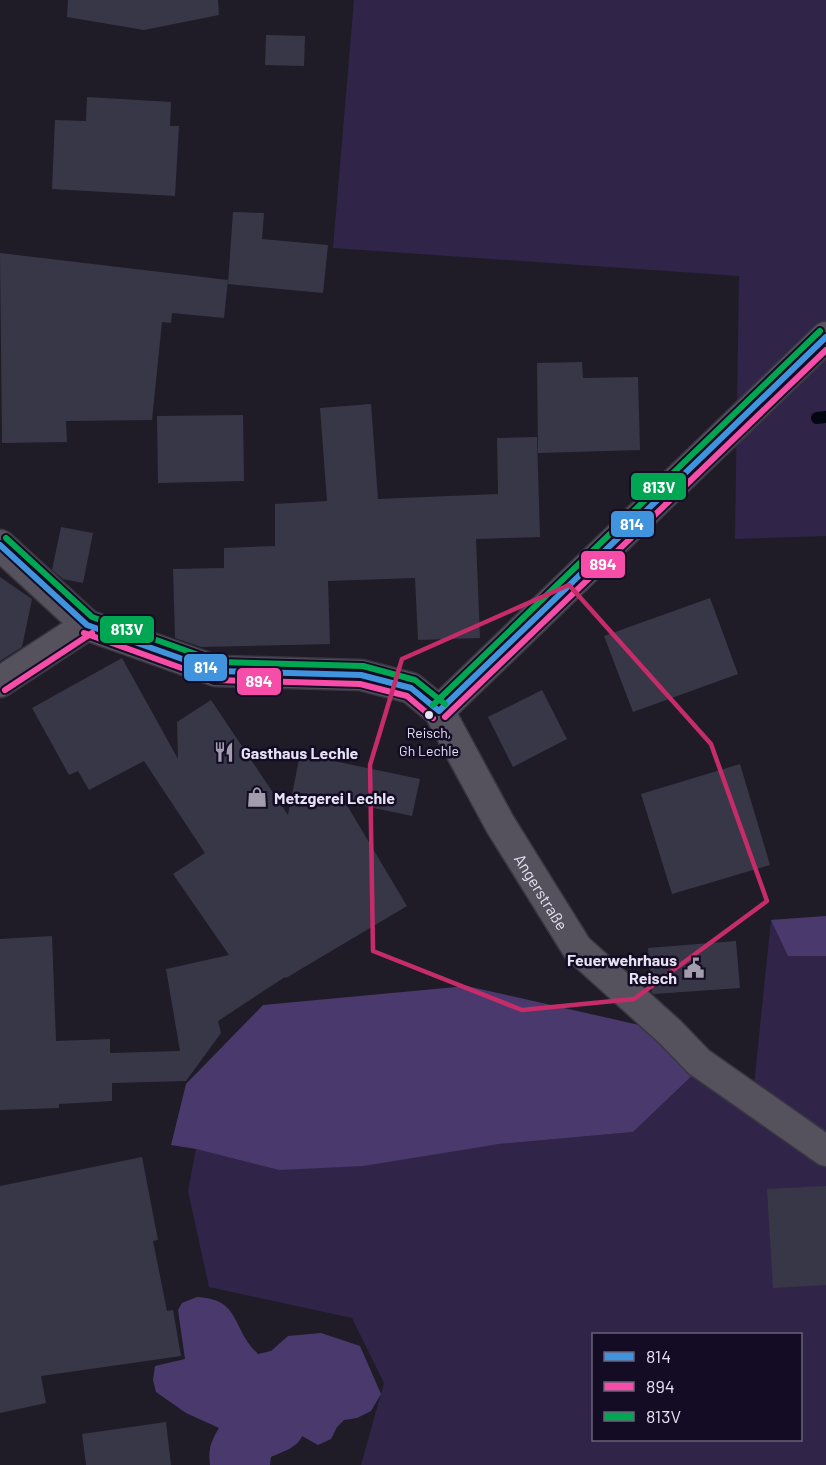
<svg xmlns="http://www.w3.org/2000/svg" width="826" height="1465" font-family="Barlow,sans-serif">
<rect width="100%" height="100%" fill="#1f1c28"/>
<path fill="#302549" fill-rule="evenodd" d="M354 0H826V536L735 539 739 276 333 248Z
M826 916V1137L754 1085 771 920Z
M697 1071 826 1163V1465H361L384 1383 352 1318 209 1287 188 1191 196 1149 279 1170 499 1144 633 1132ZM594 1334H800V1440H594Z"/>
<path fill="#4a396c" d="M826 916V956H788L771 920Z
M467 986 670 1032 697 1071 633 1132 499 1144 363 1166 279 1170 196 1149 171 1145 186 1084 263 1005Z
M197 1297C241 1299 231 1328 258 1354L271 1351 288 1336 321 1333 360 1346 381 1394 371 1411 357 1418 344 1420 337 1427 331 1439 318 1445 302 1436C297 1448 282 1452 271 1457L270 1465H210C208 1449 211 1441 219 1428L186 1413 156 1392 153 1380 155 1366 185 1359 178 1310 182 1303Z"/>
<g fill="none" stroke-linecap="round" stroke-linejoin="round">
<path stroke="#030712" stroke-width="12" d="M817 418 826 417"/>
</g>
<path fill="#383747" d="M68 0H218L219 15 144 30 67 17Z
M266 35 305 36 304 66 265 65Z
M87 97 171 102 170 126H179L175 196 52 189 55 120 86 121Z
M233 212 264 213 262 239 328 245 323 293 228 284Z
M0 253 228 280 224 318 172 313 171 323 162 322 152 420 66 421 67 442 2 443Z
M582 362 583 378 638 377 640 450 538 453 537 363Z
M371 404 378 499 498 494 497 438 537 437 540 537 476 539 480 638 418 640 415 578 328 581 330 644 201 647 175 638 173 569 224 568V548L275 546V504L327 501 320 408Z
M243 415 244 481 158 483 157 416Z
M61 527 93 533 83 583 63 579 52 570Z
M0 577 32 599 22 647 0 661Z
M710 598 738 674 633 712 604 636Z
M122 658 178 759 177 722 211 700 288 815 300 754 420 779 412 816 345 802 407 906 286 978 285 977 218 1021 221 1033 186 1081 112 1083V1101L59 1104V1108L0 1110V939L52 936 56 1041 110 1039V1053L180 1051 166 969 229 955 173 874 205 853 144 761 89 790 78 771 69 775 32 708Z
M542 690 567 739 513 767 488 717Z
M740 764 770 865 672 894 641 794Z
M736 941 740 988 654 994 652 993 648 948Z
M142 1157 158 1240 153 1241 167 1311 173 1310 181 1356 41 1376 46 1403 0 1413V1186Z
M826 1186V1285L773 1288 767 1189Z
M166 1422 171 1465H86L82 1434Z"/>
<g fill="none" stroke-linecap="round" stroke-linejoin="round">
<g stroke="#3a3742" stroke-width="33">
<g id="street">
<path id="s1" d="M0 545 87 625 216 671 361 675 411 688 439 711 500 824 577 948 670 1032 699 1062 826 1151"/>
<path d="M0 682 87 625"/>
<path d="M439 711 826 337"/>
</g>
</g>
<use href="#street" stroke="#55525e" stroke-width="30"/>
<g stroke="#140c24" stroke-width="10">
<path id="bus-1" d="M0 545 87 625 216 671 361 675 411 688 439 711
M439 711 826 337"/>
</g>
<g stroke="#140c24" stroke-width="10">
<path id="bus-2" d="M84 633 215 680 360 684 407 696 433 718
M5 690 92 633
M445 717 826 350"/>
</g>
<g stroke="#140c24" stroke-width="10">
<path id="bus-3" d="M6 538 92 617 218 662 363 666 415 680 445 704
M433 705 820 331"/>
</g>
<use href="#bus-1" stroke="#4094de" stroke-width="6"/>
<use href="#bus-2" stroke="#f54da8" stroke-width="6"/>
<use href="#bus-3" stroke="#00a651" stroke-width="6"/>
</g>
<path fill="none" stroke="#c62c6a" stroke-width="4.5" stroke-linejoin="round" d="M569 585 711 744 767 901 634 999 522 1010 373 951 370 765 402 659Z"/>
<defs>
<g id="restaurant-bare" transform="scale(1.62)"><path d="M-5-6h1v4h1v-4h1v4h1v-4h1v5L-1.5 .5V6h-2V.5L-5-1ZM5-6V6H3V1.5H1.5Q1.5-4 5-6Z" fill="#a19dad" stroke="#140c24" stroke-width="2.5" paint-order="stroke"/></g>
<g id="shop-bare" transform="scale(1.62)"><path d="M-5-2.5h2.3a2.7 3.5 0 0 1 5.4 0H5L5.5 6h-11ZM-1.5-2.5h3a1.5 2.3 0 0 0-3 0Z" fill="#a19dad" stroke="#140c24" stroke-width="2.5" paint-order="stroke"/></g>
<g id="civic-bare" transform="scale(1.62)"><path d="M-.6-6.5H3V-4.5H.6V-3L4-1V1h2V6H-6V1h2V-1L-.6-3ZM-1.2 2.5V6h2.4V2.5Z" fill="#a19dad" stroke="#140c24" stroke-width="2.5" paint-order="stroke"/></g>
</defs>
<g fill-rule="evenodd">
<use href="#restaurant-bare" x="224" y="752"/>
<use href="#shop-bare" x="257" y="797"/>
<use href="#civic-bare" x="694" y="968"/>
</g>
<circle fill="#e7e2f4" stroke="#140c24" stroke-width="2" cx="429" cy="715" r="5"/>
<g text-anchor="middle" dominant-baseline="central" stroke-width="5" stroke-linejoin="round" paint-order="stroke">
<g font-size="14" fill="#e7e2f4" stroke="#140c24">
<text x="429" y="732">Reisch,<tspan x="429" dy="18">Gh Lechle</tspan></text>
</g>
<g font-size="16" font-weight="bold" fill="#e7e2f4" stroke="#140c24" text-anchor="start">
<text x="241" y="752">Gasthaus Lechle</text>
<text x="274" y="797">Metzgerei Lechle</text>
<text x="677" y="959" text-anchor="end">Feuerwehrhaus<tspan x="677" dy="18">Reisch</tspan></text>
</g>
<g font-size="16" fill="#e7e2f4" stroke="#140c24">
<text stroke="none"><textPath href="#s1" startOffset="696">Angerstraße</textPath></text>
</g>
</g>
<g stroke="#140c24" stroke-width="2">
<rect x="630" y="472" width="57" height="29" rx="6" fill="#00a651"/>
<rect x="610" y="510" width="45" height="28" rx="6" fill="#4094de"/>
<rect x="580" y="550" width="46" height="29" rx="6" fill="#f54da8"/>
<rect x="99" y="615" width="56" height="29" rx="6" fill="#00a651"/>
<rect x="183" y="653" width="45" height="29" rx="6" fill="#4094de"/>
<rect x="236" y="667" width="46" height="29" rx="6" fill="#f54da8"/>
</g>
<g font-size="16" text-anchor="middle" font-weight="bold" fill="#fff">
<text x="659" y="493">813V</text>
<text x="632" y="530">814</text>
<text x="603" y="570">894</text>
<text x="127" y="635">813V</text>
<text x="206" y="673">814</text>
<text x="259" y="687">894</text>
</g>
<rect x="592" y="1333" width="210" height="108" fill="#140c24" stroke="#686277" stroke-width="1.5"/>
<rect x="604" y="1352" width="30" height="9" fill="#4094de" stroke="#686277" stroke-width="1.5"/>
<text x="646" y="1363" font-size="18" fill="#e7e2f4">814</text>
<rect x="604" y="1382" width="30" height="9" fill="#f54da8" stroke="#686277" stroke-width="1.5"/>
<text x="646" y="1393" font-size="18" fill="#e7e2f4">894</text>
<rect x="604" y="1412" width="30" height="9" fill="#00a651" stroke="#686277" stroke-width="1.5"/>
<text x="646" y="1423" font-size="18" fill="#e7e2f4">813V</text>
</svg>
